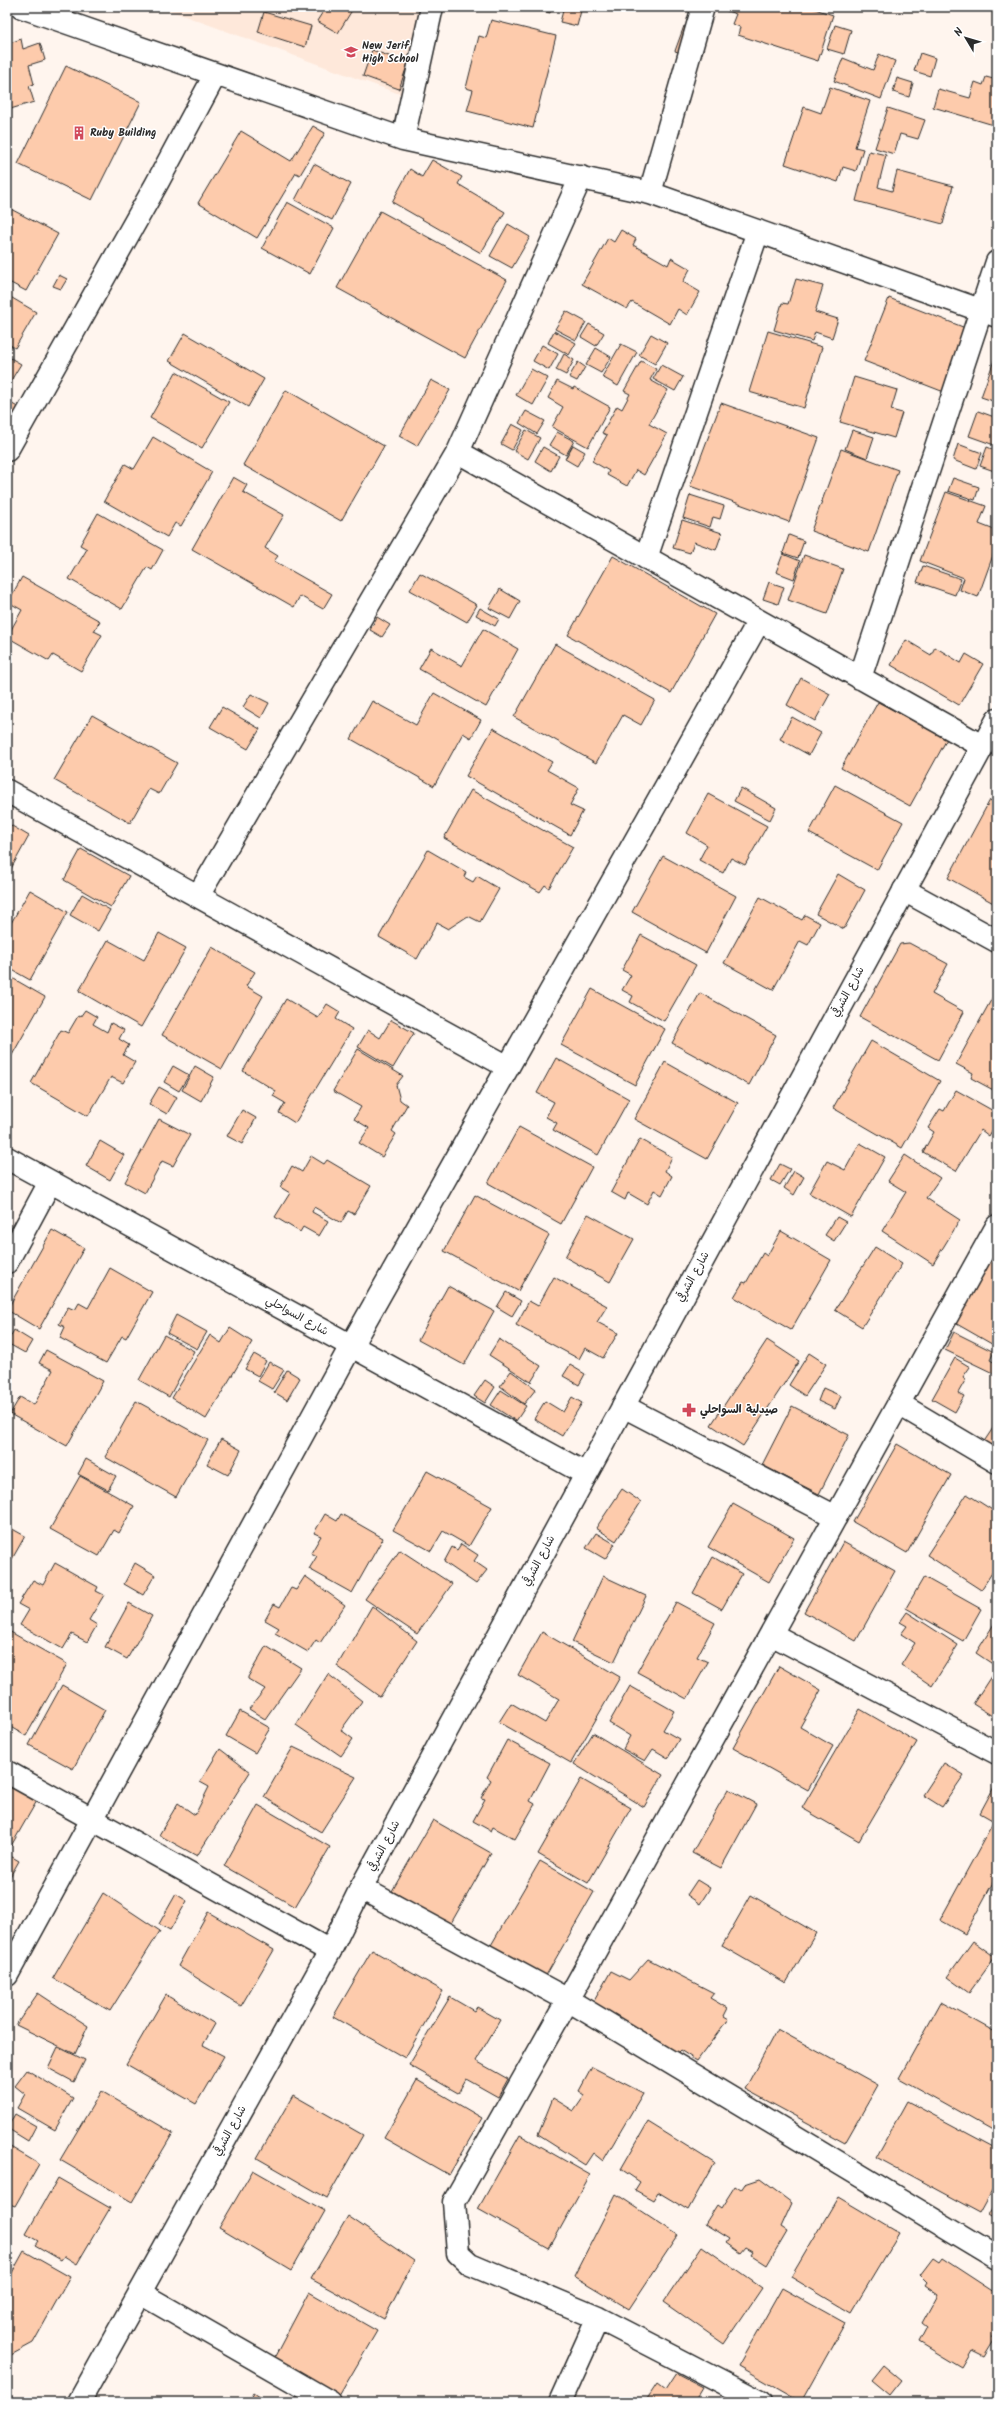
<svg xmlns="http://www.w3.org/2000/svg" width="1004" height="2409" font-family="Kalam,'Playpen Sans Arabic',sans-serif">
<rect width="100%" height="100%" fill="#fff5ee"/>
<filter id="ink" filterUnits="userSpaceOnUse"><feTurbulence type="fractalNoise" baseFrequency=".025" numOctaves="2"/><feDisplacementMap in="SourceGraphic" scale="8" xChannelSelector="R" yChannelSelector="G"/><feConvolveMatrix kernelMatrix="1 2 1 2 8 2 1 2 1" color-interpolation-filters="sRGB"/></filter>
<g filter="url(#ink)">
<path fill="#fee8da" d="M160 7H428L408 97Z"/>
<path fill="#fdcbac" stroke="#2b2b2b" d="M326 7H354L338 33 317 21Z
M529 7H551L550 13Z
M564 7H582L577 26 560 22Z
M721 7H809L833 15 818 61 738 35 740 27 732 24 736 14 721 9Z
M264 12 311 26 305 47 258 32Z
M491 20 556 36 533 128 467 111 473 90 466 88 479 36 486 38Z
M835 25 851 30 844 54 827 49Z
M684 26 696 30 687 55 675 51Z
M21 39 23 49 40 43 45 60 29 65 34 84 29 86 34 102 7 110V44Z
M372 50 408 63 399 89 363 76Z
M920 53 935 58 930 76 914 71Z
M879 54 895 61 881 99 834 81 843 58 873 70Z
M66 66 141 102 92 200 18 164Z
M986 77 997 80V126L933 107 938 89 970 98 975 82 983 85Z
M897 78 913 83 909 97 893 92Z
M830 87 870 101 855 147 863 149 856 171 843 167 838 182 785 164 804 107 821 113Z
M888 108 925 120 918 139 900 134 894 154 875 148Z
M313 126 325 133 300 175 296 173 257 238 198 203 241 131 291 161Z
M869 151 886 155 878 187 892 191 897 171 953 186 943 224 856 201Z
M432 160 462 177 458 184 505 212 481 253 392 202 410 169 422 177Z
M314 164 351 184 332 220 295 200Z
M287 202 334 228 310 274 262 248Z
M7 207 58 234 26 291 7 281Z
M380 211 507 280 465 358 337 288Z
M508 224 530 237 512 268 490 256Z
M621 230 636 239 633 245 668 265 671 258 690 269 683 282 700 292 687 315 678 309 670 324 632 302 627 309 582 284 608 238 614 242Z
M59 275 67 279 61 289 53 286Z
M796 279 823 286 815 312 838 319 832 338 815 332 812 341 774 330 782 303 788 304Z
M7 295 36 312 15 348 7 343Z
M889 298 968 329 944 392 864 361Z
M566 311 586 322 576 340 555 329Z
M589 324 604 333 596 346 581 337Z
M554 331 576 343 569 355 548 343Z
M768 331 822 347 804 408 749 392Z
M185 333 264 379 248 407 169 361Z
M651 334 667 343 655 364 639 355Z
M621 344 637 352 618 386 602 377Z
M542 345 558 354 549 370 533 361Z
M596 348 611 357 601 373 586 365Z
M997 352V400L996 402 981 397Z
M564 354 574 360 566 375 556 370Z
M7 356 21 364 7 387Z
M641 361 656 369 650 380 668 390 649 424 667 434 644 475 636 470 627 486 607 475 609 471 592 461 607 435 602 433 617 406 622 409 630 394 624 391Z
M578 362 585 367 577 381 569 377Z
M661 365 683 377 675 391 653 379Z
M531 369 548 378 533 405 516 395Z
M176 372 229 402 202 448 150 418Z
M854 377 897 390 891 410 902 413 894 438 840 422Z
M431 380 450 390 417 446 399 436Z
M557 381 573 389 574 387 610 407 588 447 552 427 563 407 548 398Z
M286 390 384 446 341 521 243 465Z
M7 401 21 409 15 419 7 414Z
M721 403 819 438 789 522 690 486Z
M526 411 545 421 537 434 519 423Z
M978 411 997 418V446L969 436Z
M512 424 523 430 512 450 501 444Z
M526 430 540 438 528 459 514 451Z
M852 430 874 437 867 458 845 449Z
M557 432 574 441 566 455 549 445Z
M153 437 212 472 181 526 175 523 167 537 104 501 125 464 134 469Z
M958 444 982 453 976 469 953 460Z
M573 445 585 452 577 466 565 459Z
M543 447 559 456 551 471 535 461Z
M987 447 997 451V472L980 466Z
M841 449 898 470 869 552 811 531Z
M233 477 247 485 243 492 284 515 265 548 278 556 274 561 332 594 323 609 300 596 294 607 192 549Z
M953 478 979 487 975 500 948 491Z
M946 492 986 506 979 524 997 531V544L978 597 960 590 964 578 920 561Z
M690 495 724 506 720 519 713 517 710 527 683 518Z
M98 513 163 550 152 570 147 567 122 609 69 579 87 549 80 545Z
M682 520 722 533 716 550 694 542 690 553 673 548Z
M789 535 804 541 798 558 783 553Z
M783 554 800 561 794 579 776 572Z
M804 555 843 569 827 614 788 600Z
M613 556 715 614 671 693 568 635Z
M923 566 961 579 955 595 917 582Z
M420 573 477 605 467 622 410 590Z
M22 577 100 621 94 631 102 635 81 671 53 655 49 661 7 637 22 610 8 602Z
M769 582 784 587 778 604 763 599Z
M500 589 520 601 510 619 489 608Z
M480 608 499 619 495 626 476 615Z
M377 617 390 625 382 637 370 630Z
M483 629 518 649 486 707 419 669 431 648 462 666Z
M906 640 931 655 935 647 961 663 966 654 983 664 959 705 891 665Z
M555 644 655 700 641 725 623 715 596 763 514 717Z
M801 678 830 694 815 721 787 705Z
M434 693 481 720 471 738 463 733 434 786 351 739 372 701 416 725Z
M251 694 269 703 261 718 243 707Z
M878 702 947 739 910 806 841 768Z
M222 707 260 729 248 749 210 727Z
M92 715 177 763 159 794 149 789 130 823 54 780Z
M792 717 821 733 809 755 780 739Z
M493 728 552 762 547 770 579 788 570 805 583 811 570 835 466 776Z
M835 785 903 822 877 870 809 833Z
M741 788 776 808 770 820 734 801Z
M471 790 573 847 549 888 545 885 540 892 444 838Z
M708 794 767 826 745 865 731 858 723 873 699 860 707 845 687 833Z
M990 800 997 804V905L948 878Z
M7 823 29 836 7 876Z
M81 849 129 876 111 907 64 880Z
M428 850 466 872 464 877 473 882 477 876 499 889 480 922 468 916 448 929 437 923 417 959 379 937Z
M663 856 736 896 706 953 632 912Z
M838 874 865 890 844 929 816 914Z
M30 890 68 912 30 980 7 967V930Z
M82 894 110 910 98 931 70 915Z
M760 897 802 920 805 915 820 923 808 945 800 941 773 990 724 963Z
M159 933 186 948 141 1027 79 991 108 940 144 960Z
M641 935 696 965 664 1021 630 1002 633 996 622 990 631 975 622 970Z
M909 943 948 964 932 994 964 1012 938 1060 860 1017 900 944Z
M212 947 255 972 246 986 263 996 222 1069 162 1035Z
M7 975 45 997 7 1064Z
M592 989 665 1029 635 1085 561 1045Z
M996 991 997 992V1092L971 1078 973 1073 956 1064Z
M700 993 776 1035 749 1085 672 1043Z
M286 999 318 1018 327 1004 340 1012 336 1019 352 1029 295 1123 279 1113 285 1103 273 1096 276 1091 243 1071Z
M85 1010 97 1017 93 1024 107 1032 111 1023 124 1030 119 1039 129 1045 123 1055 135 1062 123 1083 111 1077 88 1116 31 1083 61 1030 68 1033 78 1016 80 1017Z
M391 1020 414 1033 393 1068 358 1047 368 1030 380 1038Z
M871 1041 940 1081 902 1148 833 1108Z
M358 1049 403 1076 396 1085 400 1100 407 1105 392 1131 396 1134 382 1157 359 1143 369 1128 354 1119 361 1107 333 1091Z
M556 1058 629 1099 598 1155 553 1130 557 1123 546 1117 554 1102 537 1093Z
M665 1062 738 1103 707 1159 634 1119Z
M173 1066 189 1075 179 1091 164 1082Z
M195 1066 214 1077 201 1101 182 1090Z
M159 1087 177 1097 167 1114 149 1104Z
M956 1090 997 1113V1122L989 1136 981 1130 956 1171 923 1152 934 1132 928 1128 940 1109 944 1111Z
M242 1110 256 1118 242 1144 227 1136Z
M159 1119 190 1135 173 1166 162 1161 145 1193 125 1182Z
M519 1127 592 1167 561 1224 488 1183Z
M640 1139 672 1157 665 1171 672 1176 662 1195 654 1190 647 1204 628 1193 625 1200 611 1192Z
M100 1141 124 1155 110 1180 86 1166Z
M860 1143 885 1157 851 1217 809 1193 827 1161 845 1170Z
M905 1155 940 1178 926 1198 960 1220 933 1264 882 1231 906 1192 888 1181Z
M311 1156 324 1164 327 1160 371 1186 354 1214 348 1211 341 1223 314 1207 312 1212 328 1221 319 1236 303 1227 300 1232 275 1217 290 1193 280 1187 292 1166 302 1172Z
M780 1164 790 1169 780 1185 771 1180Z
M794 1171 804 1177 794 1195 784 1188Z
M475 1195 549 1235 518 1291 444 1251Z
M588 1214 634 1239 610 1282 565 1257Z
M837 1217 846 1222 834 1241 825 1235Z
M52 1230 84 1248 39 1329 7 1310Z
M781 1231 831 1260 791 1330 734 1297 743 1282 746 1283 763 1253 767 1256Z
M875 1247 902 1264 862 1327 835 1310Z
M997 1250V1347L955 1323Z
M110 1268 152 1292 126 1338 122 1336 106 1363 60 1338 65 1327 59 1324 68 1307 75 1310 79 1303 88 1308Z
M554 1277 607 1306 597 1322 618 1333 603 1358 585 1348 579 1359 516 1325 529 1301 538 1306Z
M448 1286 494 1311 464 1365 418 1340Z
M506 1292 521 1301 512 1316 497 1307Z
M176 1315 207 1332 197 1349 167 1333Z
M230 1328 252 1342 206 1419 172 1398 210 1335 221 1343Z
M14 1330 32 1341 25 1353 7 1343Z
M954 1332 994 1352 990 1360 997 1364 995 1374 945 1350Z
M164 1335 194 1351 169 1397 139 1380Z
M499 1339 541 1366 531 1382 489 1355Z
M767 1340 799 1361 743 1446 711 1425Z
M46 1350 103 1381 67 1446 10 1414 20 1397 34 1405 53 1370 39 1363Z
M809 1353 826 1364 805 1396 789 1385Z
M254 1354 266 1361 258 1376 245 1369Z
M955 1358 970 1367 963 1377 966 1379 958 1393 964 1396 955 1412 932 1399Z
M269 1362 284 1370 272 1389 258 1381Z
M570 1365 585 1374 579 1385 563 1376Z
M287 1370 300 1378 287 1400 274 1392Z
M511 1371 536 1389 524 1404 500 1386Z
M485 1380 495 1387 485 1403 474 1396Z
M823 1388 841 1396 835 1409 818 1401Z
M501 1390 526 1406 516 1421 491 1405Z
M572 1397 582 1403 562 1436 534 1419 545 1401 563 1412Z
M136 1401 208 1440 176 1497 105 1457Z
M792 1406 849 1435 819 1494 762 1465Z
M997 1422V1452L983 1443Z
M221 1439 241 1450 228 1475 207 1464Z
M897 1444 951 1475 907 1553 853 1522Z
M86 1459 116 1476 108 1490 78 1474Z
M427 1471 492 1507 469 1546 443 1531 431 1551 393 1530Z
M80 1476 134 1506 119 1533 114 1530 99 1556 50 1529Z
M622 1489 641 1502 616 1541 596 1528Z
M967 1494 997 1513V1565L981 1590 927 1555Z
M733 1504 794 1538 769 1582 708 1547Z
M325 1514 337 1521 341 1514 383 1538 352 1593 309 1569 317 1556 311 1553 321 1536 314 1533Z
M7 1526 25 1536 7 1568Z
M596 1533 615 1544 605 1559 586 1548Z
M843 1542 895 1571 856 1641 804 1612Z
M461 1544 478 1555 474 1561 487 1570 476 1584 444 1562 452 1547 457 1550Z
M400 1550 452 1584 417 1634 365 1599Z
M713 1557 742 1574 722 1609 693 1593Z
M55 1563 98 1587 96 1591 104 1595 89 1620 97 1625 87 1642 72 1634 63 1649 20 1625 29 1610 18 1604 33 1580 43 1585Z
M135 1563 155 1575 143 1595 124 1584Z
M305 1576 345 1605 320 1643 316 1640 308 1652 275 1633 279 1628 265 1620 274 1604 280 1607 291 1588 296 1590Z
M603 1576 646 1596 614 1662 572 1642Z
M924 1577 981 1609 963 1641 906 1608Z
M676 1602 715 1623 697 1657 708 1662 687 1699 637 1672Z
M129 1603 152 1616 127 1659 105 1647Z
M372 1606 417 1641 380 1697 337 1666Z
M907 1612 958 1645 932 1686 901 1665 915 1643 901 1634 907 1626 900 1622Z
M997 1619V1667L976 1653Z
M7 1630 67 1664 26 1736 7 1725Z
M542 1632 620 1677 571 1763 499 1722 511 1703 545 1723 559 1699 518 1675Z
M266 1646 301 1668 265 1719 249 1709 265 1689 248 1679V1677Z
M779 1666 821 1690 800 1727 833 1746 808 1790 733 1748Z
M997 1667V1719L973 1704Z
M328 1674 362 1701 341 1730 353 1739 341 1756 296 1725Z
M62 1685 105 1710 73 1769 29 1745Z
M630 1686 674 1711 663 1730 679 1739 668 1758 653 1749 645 1761 623 1749 630 1736 609 1723Z
M860 1709 917 1742 859 1841 802 1808Z
M240 1711 270 1728 255 1753 226 1736Z
M593 1733 663 1775 644 1807 574 1764Z
M507 1740 550 1763 530 1801 535 1804 515 1839 493 1827 491 1831 473 1821 485 1799 481 1798 491 1780 487 1777Z
M293 1747 356 1777 321 1832 264 1797Z
M220 1749 250 1772 197 1856 159 1835 178 1803 195 1815 209 1787 200 1782Z
M944 1763 964 1775 942 1807 923 1795Z
M7 1772 42 1792 11 1846 7 1844Z
M581 1779 631 1808 588 1883 538 1854Z
M994 1787 997 1789V1875L965 1934 940 1920 994 1821 980 1813Z
M728 1789 756 1804 721 1868 692 1853Z
M258 1805 330 1847 295 1907 224 1866Z
M433 1820 491 1853 450 1925 392 1891Z
M7 1854 19 1861 7 1882Z
M540 1861 594 1892 544 1979 490 1947Z
M697 1880 710 1888 700 1904 687 1895Z
M103 1893 160 1931 110 2011 53 1978Z
M176 1894 187 1901 170 1930 159 1924Z
M751 1895 816 1933 786 1983 722 1946Z
M208 1912 274 1950 241 2006 178 1966Z
M973 1941 995 1957 969 1993 947 1977Z
M372 1950 443 1991 405 2058 333 2017Z
M648 1959 714 1993 710 1998 727 2008 723 2016 728 2019 697 2061 680 2050 674 2056 590 2008 611 1971 629 1980Z
M38 1993 88 2026 75 2054 16 2025Z
M166 1995 215 2024 203 2045 224 2056 196 2104 126 2064Z
M450 1997 474 2011 477 2007 500 2020 476 2061 508 2079 498 2097 466 2079 458 2093 409 2065Z
M941 2002 997 2033V2133L899 2078Z
M777 2029 878 2085 845 2143 745 2089Z
M58 2047 85 2060 74 2082 48 2068Z
M592 2067 643 2093 603 2161 593 2153 585 2165 538 2135 553 2098 574 2111 585 2095 579 2091Z
M27 2070 73 2098 55 2130 17 2108 25 2094 15 2086Z
M417 2080 482 2118 449 2175 384 2138Z
M101 2091 173 2133 132 2202 60 2160Z
M293 2095 363 2135 327 2198 257 2158Z
M907 2101 997 2149V2182L980 2213 876 2157Z
M15 2114 36 2126 28 2141 7 2128Z
M648 2122 714 2163 688 2210 658 2192 653 2200 635 2190 640 2182 621 2169Z
M520 2135 590 2175 549 2249 478 2209Z
M7 2145 39 2164 15 2206 7 2203Z
M253 2170 325 2211 291 2271 219 2228Z
M58 2178 110 2208 77 2264 64 2256 61 2260 35 2245 38 2241 26 2234Z
M760 2179 792 2203 781 2227 787 2231 767 2265 750 2254 752 2251 745 2247 740 2253 726 2243 729 2239 705 2224 717 2205 721 2208 735 2186 741 2190 745 2184Z
M616 2194 678 2235 629 2309 574 2276Z
M838 2197 899 2233 851 2313 791 2277Z
M997 2201V2220L989 2215Z
M348 2216 414 2261 384 2319 311 2279Z
M702 2246 762 2288 724 2344 664 2302Z
M24 2251 70 2277 33 2343 11 2355 7 2352V2282Z
M933 2258 939 2262 942 2258 997 2294V2330L992 2337 995 2339 984 2357 972 2351 962 2368 919 2342 927 2327 922 2323 938 2294 925 2285 927 2282 920 2275Z
M782 2288 845 2323 801 2402 738 2366Z
M309 2292 377 2331 339 2396 273 2360Z
M883 2365 901 2380 889 2395 871 2380Z
M676 2373 703 2387 694 2402H645L657 2384 665 2390Z
M253 2393 266 2402H248Z"/>
<g fill="none" stroke-linecap="round" stroke-linejoin="round">
<g stroke="#2b2b2b" stroke-width="25">
<path id="minor" d="M22 7 403 139 650 193 997 316
M403 139 432 7
M650 193 703 7
M7 450 156 185 215 75
M458 452 982 746
M646 558 758 231
M860 678 997 262
M7 791 508 1067
M904 890 997 941
M198 896 458 452 581 177
M7 1262 50 1182
M899 1404 997 1462
M623 1406 836 1517
M771 1634 997 1753
M7 1772 330 1951
M361 1888 568 2000 997 2258
M7 1975 351 1346 759 621
M140 2293 330 2402
M560 2402 598 2318
M761 2402 598 2318 470 2264 458 2253 454 2202 568 2000 997 1226"/>
</g>
<g stroke="#2b2b2b" stroke-width="25">
<path id="tertiary" d="M7 1158 586 1474
M79 2402 330 1951 361 1888 997 720"/>
</g>
<use href="#minor" stroke="#fff" stroke-width="22"/>
<use href="#tertiary" stroke="#fff" stroke-width="22"/>
</g>
</g>
<defs>
<g id="school-bare" transform="scale(1.08)"><path d="M0-5L7-2L0 1L-7-2ZM-4 1L0 2.5L4 1V4Q0 6-4 4Z" fill="#d1495b" stroke="#fff" stroke-width="2.5" paint-order="stroke"/></g>
<g id="building-bare" transform="scale(1.08)"><path d="M-4-6H4V6H1V3H-1V6H-4ZM-2.5-4.3h1.7v1.8h-1.7ZM.8-4.3h1.7v1.8H.8ZM-2.5-1h1.7V.8h-1.7ZM.8-1h1.7V.8H.8Z" fill="#d1495b" stroke="#fff" stroke-width="2.5" paint-order="stroke"/></g>
<g id="pharmacy-bare" transform="scale(1.08)"><path d="M-2-6h4v4h4v4h-4v4h-4v-4h-4v-4h4Z" fill="#d1495b" stroke="#fff" stroke-width="2.5" paint-order="stroke"/></g>
</defs>
<g fill-rule="evenodd">
<use href="#school-bare" x="351" y="52"/>
<use href="#building-bare" x="79" y="133"/>
<use href="#pharmacy-bare" x="689" y="1410"/>
</g>
<g text-anchor="middle" dominant-baseline="central" stroke-width="3" stroke-linejoin="round" paint-order="stroke">
<g font-size="11" font-weight="bold" fill="#2b2b2b" stroke="#fff" text-anchor="start">
<text x="362" y="46">New Jerif<tspan x="362" dy="13">High School</tspan></text>
<text x="90" y="133">Ruby Building</text>
<text x="700" y="1410">صيدلية السواحلي</text>
</g>
<g font-size="11" fill="#2b2b2b" stroke="#fff">
<text transform="translate(848 992) rotate(-61)">شارع الشرقي</text>
<text transform="translate(693 1277) rotate(-61)">شارع الشرقي</text>
<text transform="translate(297 1316) rotate(29)">شارع السواحلي</text>
<text transform="translate(539 1561) rotate(-62)">شارع الشرقي</text>
<text transform="translate(384 1846) rotate(-62)">شارع الشرقي</text>
<text transform="translate(230 2131) rotate(-61)">شارع الشرقي</text>
</g>
</g>
<rect width="1004" height="2409" fill="none" stroke="#fff" stroke-width="24"/>
<rect x="12" y="12" width="980" height="2385" fill="none" stroke="#2b2b2b" stroke-width="1.5" filter="url(#ink)"/>
<g transform="translate(966 38) rotate(308)" stroke="#ffffff" stroke-width="3" paint-order="stroke">
<path d="M0-3L7 15L0 10L-7 15Z" fill="#2b2b2b"/>
<text y="-6" font-size="11" font-weight="bold" text-anchor="middle" fill="#2b2b2b">N</text>
</g>
</svg>
